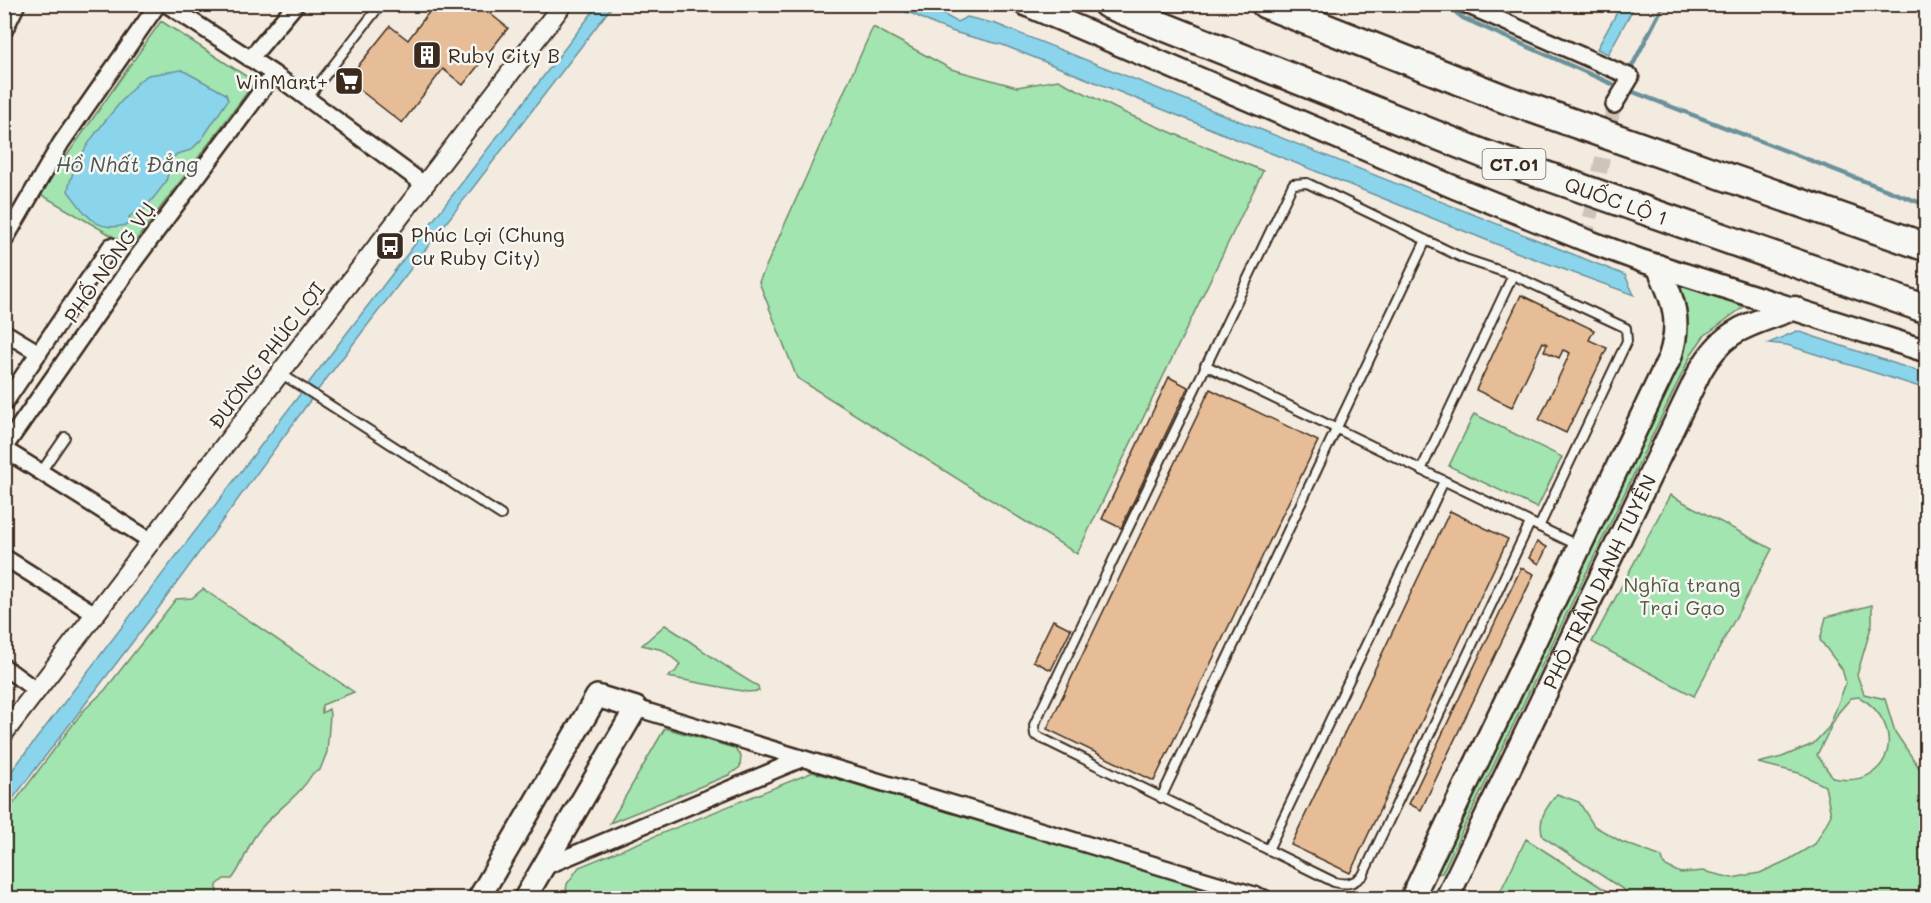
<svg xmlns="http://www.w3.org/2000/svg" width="1931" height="903" font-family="Mali,sans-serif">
<rect width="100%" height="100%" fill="#f3ebe0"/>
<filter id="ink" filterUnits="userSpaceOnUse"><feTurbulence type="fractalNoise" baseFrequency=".0167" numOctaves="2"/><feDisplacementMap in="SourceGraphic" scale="12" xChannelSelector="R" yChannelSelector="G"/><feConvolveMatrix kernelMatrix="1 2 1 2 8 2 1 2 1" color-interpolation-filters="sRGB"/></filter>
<g filter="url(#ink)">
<path fill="#a2e5b0" stroke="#6e8867" stroke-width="1.5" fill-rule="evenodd" d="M161 21 255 82 131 247 40 194Z
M873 27 951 69 1017 87 1058 80 1125 113 1263 171 1077 554 797 378 759 282Z
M1673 278 1746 305 1704 336 1692 353 1442 873 1437 874 1435 871 1684 351C1691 323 1683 304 1673 278Z
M1474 414 1562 457 1537 508 1449 466Z
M1670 495 1772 549 1694 696 1592 642Z
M203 589 354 692 322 705V713L329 709 330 715 327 752 320 770 313 773C298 799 271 812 255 836 246 849 243 866 232 879H224L217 885V897L214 898H5V815L83 711 105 690 176 599 192 598Z
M1872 605V624L1857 675 1864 694 1885 699 1895 732 1926 778V898H1636L1543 837C1537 819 1546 808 1557 794L1579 802 1594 826 1622 842 1662 857 1664 865 1680 873 1703 871 1732 878 1760 873 1790 859 1815 844 1831 815 1825 786 1799 773 1758 763 1782 757 1813 744 1829 727 1846 683 1842 669 1820 640 1826 617ZM1859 697C1908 724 1893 791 1833 778L1817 755 1838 713 1851 698Z
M665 625C697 645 725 668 758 686L759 691 747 692 668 677 676 671 680 664 663 650 642 645Z
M665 728 734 748 741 756 740 767 729 775 610 823Z
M813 772 1240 898H565L567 884 579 867Z
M1526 839 1618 898H1497Z"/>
<path fill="#8bd5ec" stroke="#6b919a" stroke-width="1.5" d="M598 5H613L317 391 157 610 5 809 4 781Z
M892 5H932L930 7 957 22 967 17 996 24 1625 275 1634 295 1516 252 1003 45C969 36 948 33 917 16 907 11 900 12 892 5Z
M1621 5H1635L1608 54 1597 49Z
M182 70 226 94 228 100 202 139 191 150 177 154 171 160 166 182 140 215 136 212 129 217 133 223C96 235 88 217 68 191 74 152 114 110 139 81L148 75Z
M1797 331 1926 374V389L1787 345 1769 343Z"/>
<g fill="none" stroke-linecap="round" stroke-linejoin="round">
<path stroke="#6b919a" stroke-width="4.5" d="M1445 4 1463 18 1610 83 1926 205
M1628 74 1664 4"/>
</g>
<path fill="#e6bd96" stroke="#3b2a1e" stroke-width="1.5" d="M435 4H478L508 28 463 85 443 69 402 123 347 80 390 26 408 40Z
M1521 295 1594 330 1589 340 1607 348 1566 433 1539 420 1570 353 1563 350 1559 358 1544 351 1547 344 1543 342 1512 407 1476 390Z
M1169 377 1188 387 1121 528 1102 519Z
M1210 389 1318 441 1154 781 1047 729Z
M1450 511 1508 539 1350 873 1291 845Z
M1537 542 1547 547 1539 564 1529 558Z
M1521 568 1534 574 1421 810 1409 804Z
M1053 620 1071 629 1051 670 1033 661Z"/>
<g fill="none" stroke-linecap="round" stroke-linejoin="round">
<path stroke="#cec4b9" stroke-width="15" stroke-dasharray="15 8" stroke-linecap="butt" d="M1585 240 1614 105"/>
<g stroke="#3b2a1e" stroke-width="12">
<path id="service" d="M307 99 381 4
M1205 365 1579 546
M280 373 501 515
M1421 470 1513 275
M41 472 65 437
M1530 523 1363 875C1353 884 1347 885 1334 882L1035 735 1034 725 1293 184 1307 183 1465 259 1513 275 1626 328 1627 341 1539 527
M1161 798 1426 240
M1268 850 1444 481"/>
</g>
<g stroke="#3b2a1e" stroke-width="20">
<path id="minor" d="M166 4 274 74 425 185
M1464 4 1631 77 1614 105
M4 31 17 4
M250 59 296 4
M4 241 61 143 158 4
M4 332 39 353
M4 404 111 246
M4 448 135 260 274 74
M4 449 151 541
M4 557 95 614
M4 667 37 691
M636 708 1264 898
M544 867 801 759"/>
</g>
<g stroke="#3b2a1e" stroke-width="22">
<path id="tertiary" d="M4 733 563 4"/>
</g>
<g stroke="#3b2a1e" stroke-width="26">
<path id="secondary" d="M1024 4 1456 188 1585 240 1642 261 1926 351
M479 898 597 696 636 708 525 898"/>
</g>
<g stroke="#3b2a1e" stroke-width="27">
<g id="primary">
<path d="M1412 898 1670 357C1682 320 1673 300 1658 266"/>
<path id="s1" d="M1447 898 1700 371C1726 326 1749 326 1795 308"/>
</g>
</g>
<g stroke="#3b2a1e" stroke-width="32">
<g id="motorway">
<path id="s2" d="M1107 4 1484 154 1926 309"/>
<path d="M1265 4 1505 99 1926 247"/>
</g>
</g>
<use href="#service" stroke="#f6f6f2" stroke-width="8"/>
<use href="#minor" stroke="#f6f6f2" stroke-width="15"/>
<use href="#tertiary" stroke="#f6f6f2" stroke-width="18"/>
<use href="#secondary" stroke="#f6f6f2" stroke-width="21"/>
<use href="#primary" stroke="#f6f6f2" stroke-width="22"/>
<use href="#motorway" stroke="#f6f6f2" stroke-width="27"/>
</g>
</g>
<defs>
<g id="building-square" transform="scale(1.5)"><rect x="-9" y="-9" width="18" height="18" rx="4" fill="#3b2a1e" stroke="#f6f6f2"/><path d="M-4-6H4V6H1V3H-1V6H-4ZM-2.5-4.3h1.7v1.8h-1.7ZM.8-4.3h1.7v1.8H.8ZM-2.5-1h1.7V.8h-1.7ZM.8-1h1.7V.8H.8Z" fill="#fff"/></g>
<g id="supermarket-square" transform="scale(1.5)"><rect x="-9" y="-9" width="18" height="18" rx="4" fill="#3b2a1e" stroke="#f6f6f2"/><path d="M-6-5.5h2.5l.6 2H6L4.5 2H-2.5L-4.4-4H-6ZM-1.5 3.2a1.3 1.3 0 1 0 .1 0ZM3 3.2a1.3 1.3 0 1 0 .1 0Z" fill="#fff"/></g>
<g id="bus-square" transform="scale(1.5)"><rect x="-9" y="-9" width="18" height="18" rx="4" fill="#3b2a1e" stroke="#f6f6f2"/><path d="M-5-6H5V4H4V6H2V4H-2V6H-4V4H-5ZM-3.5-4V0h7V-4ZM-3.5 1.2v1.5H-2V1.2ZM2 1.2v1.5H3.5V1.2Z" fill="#fff"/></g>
</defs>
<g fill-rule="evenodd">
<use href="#building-square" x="427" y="55"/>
<use href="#supermarket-square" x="349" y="81"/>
<use href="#bus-square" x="390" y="246"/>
</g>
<g text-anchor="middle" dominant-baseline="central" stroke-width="5" stroke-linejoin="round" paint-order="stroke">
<rect fill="#f6f6f2" stroke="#73675e" stroke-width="1.5" x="1482.5" y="149" width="63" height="30" rx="4.5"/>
<g font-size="18" font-weight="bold" fill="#3b2a1e">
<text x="1514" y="164">CT.01</text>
</g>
<g font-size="20" fill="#3b2a1e" stroke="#f6f6f2" text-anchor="start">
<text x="448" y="55">Ruby City B</text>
<text x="328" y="81" text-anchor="end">WinMart+</text>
<text x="411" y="234">Phúc Lợi (Chung<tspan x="411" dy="23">cư Ruby City)</tspan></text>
</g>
<g font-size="20" fill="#3b2a1e" stroke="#f6f6f2">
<text stroke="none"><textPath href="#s2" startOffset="546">QUỐC LỘ 1</textPath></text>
<text transform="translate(109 262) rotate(-55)">PHỐ NÔNG VỤ</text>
<text transform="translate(266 355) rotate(-53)">ĐƯỜNG PHÚC LỢI</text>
<text stroke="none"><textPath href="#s1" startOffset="351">PHỐ TRẦN DANH TUYÊN</textPath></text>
</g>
<g font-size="20" fill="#555942" stroke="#f6f6f2">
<text x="1682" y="584">Nghĩa trang<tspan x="1682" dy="23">Trại Gạo</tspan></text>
</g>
<g font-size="21" font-style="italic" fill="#4f5552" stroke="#f6f6f2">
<text x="127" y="163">Hồ Nhất Đẳng</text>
</g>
</g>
<rect width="1931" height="903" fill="none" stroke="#f6f6f2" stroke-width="24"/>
<rect x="12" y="12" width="1907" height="879" fill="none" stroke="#3b2a1e" stroke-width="2" filter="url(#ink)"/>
</svg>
